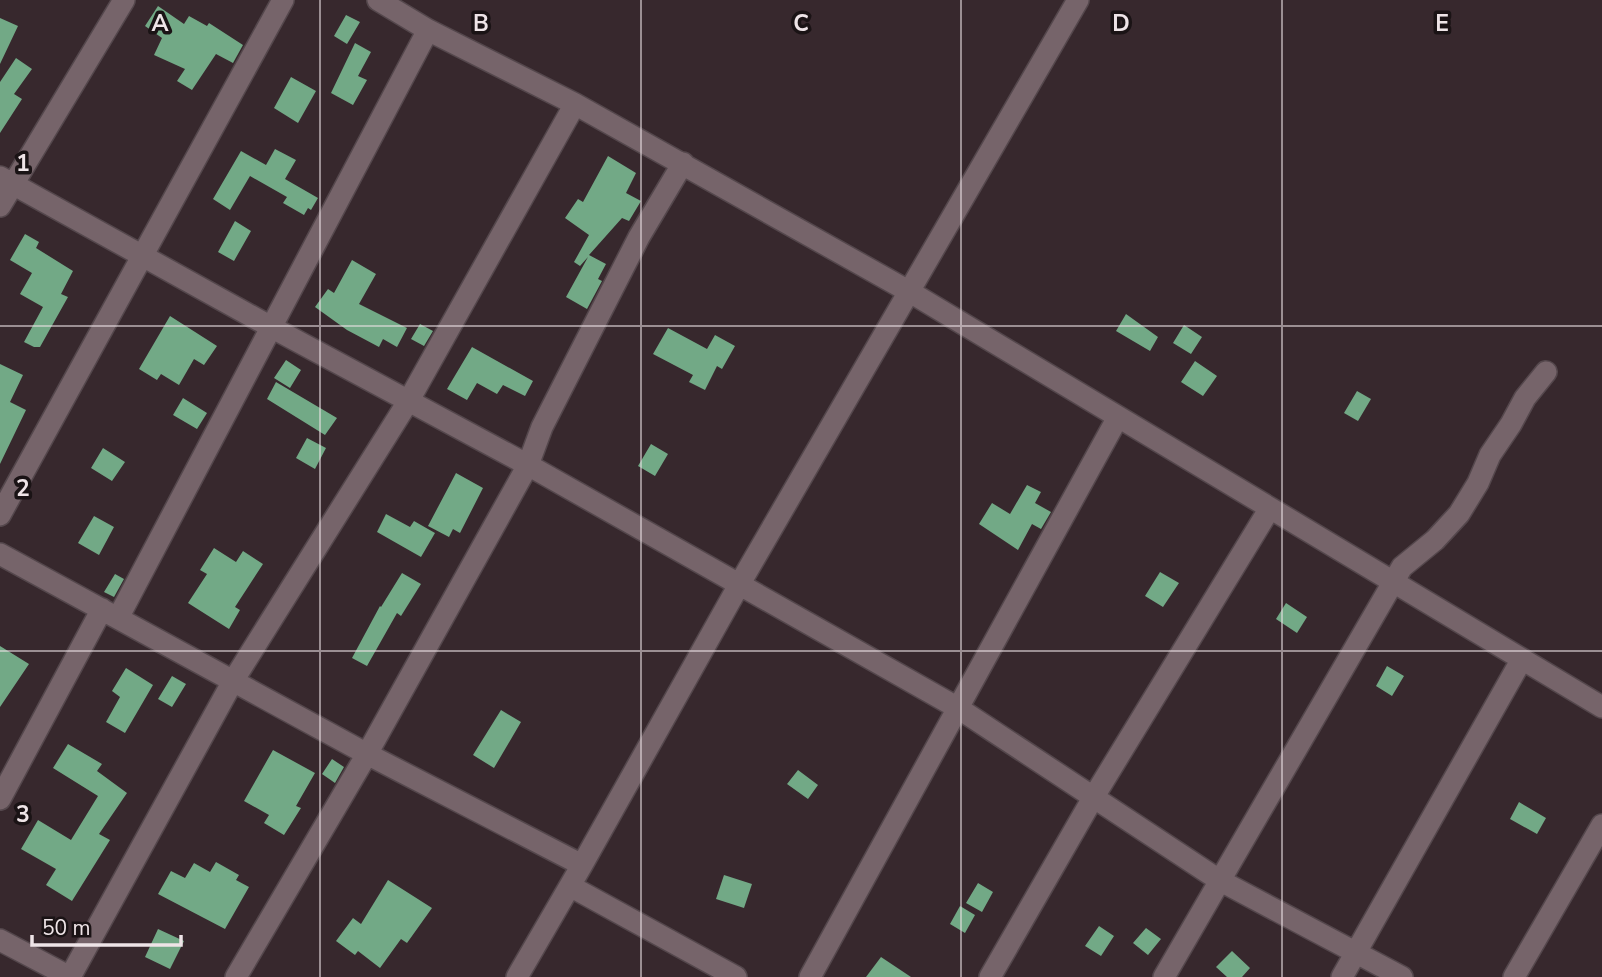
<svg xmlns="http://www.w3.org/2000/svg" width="1602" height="977" font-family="'Nunito Sans',sans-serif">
<rect width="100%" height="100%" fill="#37282d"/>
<path fill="#72a986" d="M158 6 184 24 189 16 207 26 209 23 243 45 233 63 216 54 192 90 177 81 185 69 154 55 162 38 145 26Z
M346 15 360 22 347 44 334 36Z
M0 18 18 26 0 64Z
M355 43 371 52 358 76 367 80 353 105 331 93Z
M16 58 32 69 14 94 22 99 0 133V82Z
M291 77 316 91 298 123 274 108Z
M275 149 296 160 285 179 318 198 311 210 308 208 304 215 283 203 287 197 250 176 230 210 213 199 241 151 266 165Z
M608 156 636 173 626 193 641 201 629 221 622 218 589 255 606 264 598 279 602 281 587 309 566 297 588 257 580 266 574 262 589 235 565 218 578 199 583 202Z
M235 221 251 231 234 261 218 252Z
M25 234 39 242 36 248 73 271 61 294 68 297 40 347H34L24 342 43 307 20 294 32 273 10 260Z
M352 260 376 274 359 304 407 328 397 347 383 339 379 347 347 330 315 307 328 289 334 293Z
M1126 314 1158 337 1150 351 1116 331Z
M170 316 217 346 204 365 194 359 179 385 161 374 157 380 139 369Z
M420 324 433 331 424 346 411 339Z
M1184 325 1202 337 1191 354 1173 343Z
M668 328 707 349 715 335 735 346 722 369 717 366 705 390 689 382 693 375 653 354Z
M472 347 533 381 525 396 503 385 497 394 477 383 467 400 447 389Z
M286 360 301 370 290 388 274 378Z
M1195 361 1217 376 1203 396 1181 382Z
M0 364 23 375 10 402 26 410 0 464Z
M276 382 337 418 325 435 267 399Z
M1357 391 1371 399 1358 421 1344 413Z
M183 398 207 413 197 429 173 415Z
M307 438 326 448 315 469 296 458Z
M651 444 668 454 655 476 638 466Z
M103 448 125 462 112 481 91 468Z
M456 473 483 488 460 533 453 529 449 537 428 526Z
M1027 485 1041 492 1035 503 1051 512 1041 529 1032 524 1018 550 979 524 992 503 1010 514Z
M386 514 410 527 414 521 435 533 421 557 377 532Z
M94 516 114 527 99 555 78 543Z
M214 548 236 562 243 551 263 564 235 607 240 610 229 629 188 603 207 574 200 570Z
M1160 572 1179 583 1163 607 1145 596Z
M402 573 421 584 401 616 397 613 367 666 352 658 380 606 381 607Z
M115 574 124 579 114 597 104 592Z
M1286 603 1307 617 1297 633 1276 619Z
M0 646 29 664 0 707Z
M1387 666 1404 676 1392 696 1376 686Z
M126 668 153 685 125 733 106 722 120 697 112 691Z
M172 676 186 684 172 707 158 699Z
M501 710 521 722 494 768 473 755Z
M68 744 102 764 97 771 127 793 99 834 110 840 72 901 46 885 56 869 21 849 38 820 71 840 98 796 53 768Z
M273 750 315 773 296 806 301 808 284 835 264 823 269 815 244 801Z
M332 759 344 767 335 783 322 774Z
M798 770 818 785 808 799 787 784Z
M1519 802 1546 818 1537 834 1510 819Z
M216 862 239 875 236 880 249 887 225 929 158 894 171 871 185 878 194 863 210 872Z
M724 875 752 884 744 908 716 899Z
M388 880 432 908 407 943 401 939 380 968 358 951 355 955 336 941 353 918 361 924Z
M978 883 993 892 982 912 966 903Z
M960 906 975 915 965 933 950 924Z
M1099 926 1114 936 1101 956 1085 946Z
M1146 928 1161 939 1148 955 1133 943Z
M158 929 184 941 170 969 145 957Z
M1232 951 1250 968 1242 977H1227L1216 967Z
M881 957 911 977H866Z"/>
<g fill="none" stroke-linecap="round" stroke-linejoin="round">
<g stroke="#54474c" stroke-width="24">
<path id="minor" d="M378 0 428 30 575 104 910 292 1602 707
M0 177 271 327 528 465 958 708 1219 880 1402 977
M0 206 124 0
M0 515 283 0
M0 554 367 754 582 865
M118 618 428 30
M0 799 102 609
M570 886 736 977
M0 940 70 977
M70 977 233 681 409 400 575 104
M236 977 367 754 528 465 542 427 639 237 683 163
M517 977 582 865 739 585 1078 0
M810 977 1118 417
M990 977 1093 798 1270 508
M1164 977 1402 567 1435 540 1459 514 1478 483 1490 455 1511 424 1525 398 1546 372
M1342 977 1522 659
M1514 977 1602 825"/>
</g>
<use href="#minor" stroke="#76646a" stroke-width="21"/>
</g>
<path fill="none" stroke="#eee4e7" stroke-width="2" stroke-opacity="0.55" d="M320 0V977M641 0V977M961 0V977M1282 0V977M0 326H1602M0 651H1602"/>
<g font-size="23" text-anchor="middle" font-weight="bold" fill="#eee4e7" stroke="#1a1315" stroke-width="7" stroke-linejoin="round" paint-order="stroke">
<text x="160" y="31">A</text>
<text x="481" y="31">B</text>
<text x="801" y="31">C</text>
<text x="1121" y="31">D</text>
<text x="1442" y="31">E</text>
<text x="23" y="171">1</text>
<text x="23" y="496">2</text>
<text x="23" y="822">3</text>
</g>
<path d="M32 935v10h149v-10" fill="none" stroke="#eee4e7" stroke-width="3.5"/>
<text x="42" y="935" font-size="21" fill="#eee4e7" stroke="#1a1315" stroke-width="5" paint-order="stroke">50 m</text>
</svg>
